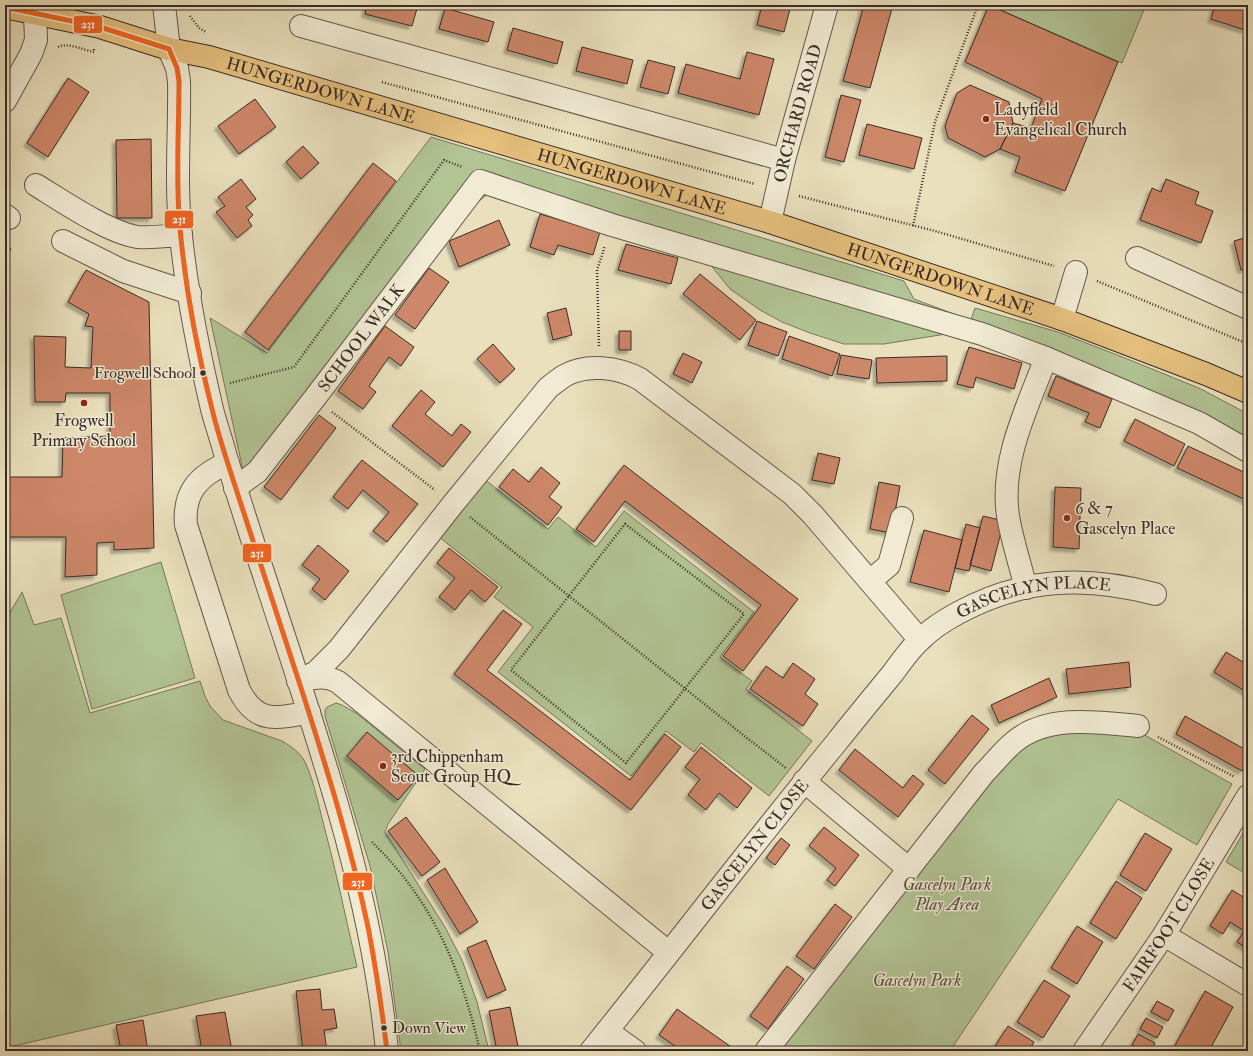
<svg xmlns="http://www.w3.org/2000/svg" width="1253" height="1056" font-family="'IM FELL Double Pica',serif">
<defs>
<filter id="shadow"><feDropShadow dx="-3.5" dy="3.5" stdDeviation="1" flood-color="#0004"/></filter>
</defs>
<rect width="100%" height="100%" fill="#eae0bd"/>
<filter id="stains"><feTurbulence type="fractalNoise" baseFrequency=".005" numOctaves="4"/><feColorMatrix values="0 0 0 0 .2 0 0 0 0 .09 0 0 0 0 .02 0 0 0 .5 -.17"/></filter>
<radialGradient id="worn" r=".72"><stop offset=".6" stop-color="#630" stop-opacity="0"/><stop offset="1" stop-color="#630" stop-opacity=".3"/></radialGradient>
<path fill="#b2c394" stroke="#75785d" d="M989 5H1146L1122 63Z
M431 137 904 281 914 299 959 316 946 334 884 344H844L810 333 782 322 760 310 730 289 705 258 489 193 462 215 252 488 242 466 210 318 267 353Z
M975 308 1058 332 1130 360 1201 389 1248 414V445L969 325Z
M484 479 548 529 558 517 596 547 624 511 754 612 720 657 752 681 746 689 812 741 769 796 701 743 694 752 666 731 631 776 498 672 533 627 494 597 502 587 439 537Z
M161 562 195 678 92 709 61 595Z
M22 592 34 625 61 618 90 713 200 681 205 696 210 706 223 720 282 741C292 747 301 753 306 764 314 782 318 803 323 822 336 870 346 919 357 967L5 1048V621Z
M336 703 342 705 356 713 425 769 388 824 385 832 445 927 462 960 477 1002 489 1051H401L388 952 370 866 325 716V710L327 707Z
M1066 728 1141 733 1232 784 1197 845 1118 799 950 1051H775L1016 746Z
M1248 825V875L1226 862Z"/>
<path fill="#cd8769" stroke="#382c26" filter="url(#shadow)" d="M367 5H418L412 26 365 14Z
M762 5H791L784 32 757 25Z
M864 5H893L870 88 843 81Z
M989 5 1118 62 1065 191 1015 172 1020 157 1000 149 1013 123 1031 128 1042 99 965 62Z
M1215 5 1248 6V22L1245 30 1211 19Z
M445 8 494 22 488 42 439 29Z
M513 28 563 42 557 64 507 50Z
M582 47 633 60 627 84 576 71Z
M747 52 774 59 759 115 678 93 686 64 740 79Z
M648 60 675 67 668 94 640 87Z
M68 78 89 92 48 157 27 143Z
M970 85 1009 102 1013 123 1000 149 985 157 948 138 945 126 957 93Z
M841 95 861 100 844 162 825 157Z
M255 99 276 127 239 154 218 126Z
M867 124 922 138 914 169 859 155Z
M151 139 152 218H117L116 140Z
M303 146 319 163 301 179 286 162Z
M373 163 396 181 268 350 245 332Z
M241 179 256 199 246 207 253 215 248 220 252 226 237 238 216 212 225 206 218 197Z
M1166 179 1199 192 1195 204 1213 211 1201 243 1140 220 1152 188 1161 192Z
M540 214 600 232 593 255 558 245 554 255 530 247Z
M499 220 510 245 459 267 449 241Z
M1248 237V268L1241 270 1234 241Z
M626 244 678 258 671 284 618 270Z
M5 245 11 249 5 259Z
M429 268 449 282 415 329 395 315Z
M86 270 149 302 154 548 114 550V542L97 543V575L65 577 66 537H5V477H62L63 438 110 436V393H66L65 402H35L34 336 66 337 65 367 91 368 93 327 85 326 89 314 68 302Z
M700 274 756 320 740 340 683 294Z
M566 308 572 335 553 340 547 313Z
M757 321 787 332 778 356 748 345Z
M385 326 414 347 401 366 389 357 369 386 376 392 363 409 338 391Z
M619 331H631V350H619Z
M789 336 840 354 832 376 782 359Z
M493 344 515 369 500 383 477 359Z
M969 347 1022 363 1014 389 976 377 973 388 957 384Z
M683 353 702 362 692 383 673 374Z
M841 355 872 360 869 379 837 374Z
M947 356V381L877 383 876 358Z
M1056 376 1112 399 1100 428 1085 422 1089 413 1048 396Z
M421 390 435 402 425 414 452 436 461 424 471 432 443 467 392 426Z
M319 415 336 428 281 500 264 487Z
M1135 419 1185 444 1174 466 1124 441Z
M1188 446 1248 474V501L1177 468Z
M818 453 840 458 834 484 812 480Z
M362 460 418 504 387 542 373 531 389 512 363 490 348 509 333 497Z
M624 465 798 599 743 671 723 656 761 605 625 501 594 542 576 529Z
M541 467 560 483 549 497 562 507 548 525 499 487 513 469 529 482Z
M879 482 900 486 891 533 870 529Z
M1055 487 1081 488 1079 549 1053 547Z
M983 516 1004 521 991 571 970 565Z
M966 524 980 528 969 571 955 568Z
M924 530 962 540 949 592 910 582Z
M318 545 349 571 325 600 312 589 320 579 302 565Z
M449 548 498 587 485 602 471 590 455 610 439 597 455 578 437 563Z
M503 610 522 624 487 670 630 780 665 734 681 747 631 810 454 674Z
M1226 652 1248 665V693L1214 672Z
M1129 662 1131 687 1069 694 1066 669Z
M793 663 815 679 805 694 818 704 803 726 750 689 766 666 783 678Z
M1049 678 1057 697 999 723 991 705Z
M972 715 989 729 945 784 928 770Z
M1185 716 1248 751V760L1242 771 1176 734Z
M367 732 419 776 398 800 347 756Z
M701 747 752 788 737 808 719 793 706 810 688 795 700 779 685 767Z
M855 749 903 788 913 775 924 784 898 817 839 770Z
M406 817 440 862 422 876 388 831Z
M824 827 859 855 835 886 827 880 836 868 809 846Z
M1145 833 1172 849 1146 891 1120 875Z
M781 838 790 845 775 865 766 858Z
M445 868 478 922 460 934 427 880Z
M1116 881 1142 898 1116 939 1090 923Z
M1232 890 1248 900V949L1237 942 1244 931 1230 922 1223 934 1210 926Z
M835 904 852 917 814 969 796 956Z
M1077 926 1103 942 1077 984 1051 968Z
M486 940 506 990 487 998 467 948Z
M787 966 804 979 768 1029 750 1016Z
M1044 980 1070 996 1043 1038 1017 1022Z
M320 989 322 1010 334 1009 337 1028 324 1030 327 1051H303L296 991Z
M1205 991 1233 1007 1209 1051H1172Z
M1157 1001 1174 1010 1168 1021 1151 1012Z
M510 1007 519 1051H497L489 1011Z
M677 1009 737 1051H682L659 1035Z
M225 1012 232 1051H202L196 1016Z
M1146 1018 1163 1027 1157 1038 1140 1029Z
M143 1020 148 1051H121L116 1025Z
M1008 1026 1034 1042 1029 1051H992Z
M1138 1034 1155 1043 1151 1051H1144L1132 1045Z"/>
<g fill="none" stroke-linecap="round" stroke-linejoin="round">
<g stroke="#64594c" stroke-width="24">
<g id="minor">
<path d="M164 5 169 49 177 68 179 81C180 132 175 185 181 236 187 293 199 354 212 409 216 425 222 441 226 457 238 495 250 534 263 572 314 729 371 885 387 1051"/>
<path d="M301 26 784 160"/>
<path d="M5 101 31 54 36 40 35 14"/>
<path d="M36 185C62 201 109 233 138 237 152 238 167 236 181 235"/>
<path d="M5 215 9 218"/>
<path id="s1" d="M770 222 784 160 827 5"/>
<path d="M63 241 123 271 190 293"/>
<path d="M1137 258 1248 308"/>
<path d="M1062 319 1076 272"/>
<path d="M228 463C199 475 183 492 186 525L239 690C256 724 276 719 309 712"/>
<path id="s2" d="M235 488 257 472 314 399 480 181 612 225 982 334 1046 358 1199 423 1248 451"/>
<path d="M870 581 889 565 902 518"/>
<path d="M1026 588C1020 564 1012 540 1008 516 1000 461 1027 408 1046 358"/>
<path d="M301 680C314 678 326 675 338 682L668 952"/>
<path d="M298 681 316 672 339 649 453 504 548 388C553 384 558 380 564 376 586 363 618 367 640 379L792 494 813 515 920 640"/>
<path d="M804 781 909 869"/>
<path d="M1164 935 1248 985"/>
<path d="M607 1031 635 1051"/>
<path id="s3" d="M591 1051C673 949 753 844 836 743 855 719 874 696 893 673 901 662 910 649 920 640 930 630 945 620 958 613 1022 578 1085 575 1155 594"/>
<path d="M766 1051 984 773C994 763 1003 751 1014 742 1047 714 1098 722 1138 726"/>
<path id="s4" d="M1084 1051 1164 935 1248 796"/>
</g>
</g>
<g stroke="#382c26" stroke-width="24">
<g id="major">
<path id="s5" d="M5 7 100 27 169 49 209 57 770 222 1062 319 1206 374 1248 392"/>
</g>
</g>
<path stroke="#382c26" stroke-width="2.5" stroke-dasharray="1 2" stroke-linecap="butt" d="M190 16 199 28 206 32
M58 47C68 42 83 50 94 52V49
M382 82 755 184
M799 196 935 231 1054 266
M913 226 935 122 978 5
M1097 281 1248 344
M599 346 597 270 605 246
M230 383 294 367 444 160 462 167
M332 412 435 490
M470 517 747 738 786 768
M625 524 744 614 626 763 511 670Z
M1158 737 1235 777
M372 842C433 901 461 969 480 1051"/>
<use href="#minor" stroke="#f1ebd4" stroke-width="22"/>
<use href="#major" stroke="#e5c07e" stroke-width="22"/>
<g stroke="#f1ebd4" stroke-width="8">
<path id="bus-1" d="M5 7 100 27 169 49
M169 49 177 68 179 81C179 126 176 171 179 216 184 281 196 346 212 409 219 438 229 467 238 495 259 561 281 625 302 691 327 769 351 847 368 927 376 968 382 1010 387 1051"/>
</g>
<use href="#bus-1" stroke="#f26522" stroke-width="5"/>
</g>
<g fill="#8f2418" stroke="#f1ebd4" stroke-width="1.5">
<circle cx="986" cy="119" r="4"/>
<circle cx="84" cy="403" r="4"/>
<circle cx="1067" cy="518" r="4"/>
<circle cx="383" cy="766" r="4"/>
</g>
<g fill="#382c26" stroke="#f1ebd4" stroke-width="1.5">
<circle cx="203" cy="373" r="3.5"/>
<circle cx="384" cy="1028" r="3.5"/>
</g>
<g text-anchor="middle" dominant-baseline="central" stroke-width="3" stroke-linejoin="round" paint-order="stroke">
<g font-size="16" fill="#382c26" stroke="#f1ebd4" text-anchor="end">
<text x="196" y="373">Frogwell School</text>
<text x="392" y="1028" text-anchor="start">Down View</text>
</g>
<g font-size="17" fill="#382c26" stroke="#f1ebd4">
<text stroke="none"><textPath href="#s5" startOffset="327">HUNGERDOWN LANE</textPath></text>
<text stroke="none"><textPath href="#s1" startOffset="112">ORCHARD ROAD</textPath></text>
<text stroke="none"><textPath href="#s5" startOffset="651">HUNGERDOWN LANE</textPath></text>
<text stroke="none"><textPath href="#s5" startOffset="975">HUNGERDOWN LANE</textPath></text>
<text stroke="none"><textPath href="#s2" startOffset="197">SCHOOL WALK</textPath></text>
<text stroke="none"><textPath href="#s3" startOffset="652">GASCELYN PLACE</textPath></text>
<text stroke="none"><textPath href="#s3" startOffset="263">GASCELYN CLOSE</textPath></text>
<text stroke="none"><textPath href="#s4" startOffset="152">FAIRFOOT CLOSE</textPath></text>
</g>
<g font-size="17" fill="#382c26" stroke="#f1ebd4" text-anchor="start">
<text x="994" y="109">Ladyfield<tspan x="994" dy="20">Evangelical Church</tspan></text>
<text x="84" y="420" text-anchor="middle">Frogwell<tspan x="84" dy="20">Primary School</tspan></text>
<text x="1075" y="508">6 &amp; 7<tspan x="1075" dy="20">Gascelyn Place</tspan></text>
<text x="391" y="756">3rd Chippenham<tspan x="391" dy="20">Scout Group HQ</tspan></text>
</g>
<g font-size="17" font-style="italic" fill="#565242" stroke="#f1ebd4">
<text x="947" y="884">Gascelyn Park<tspan x="947" dy="20">Play Area</tspan></text>
<text x="917" y="980">Gascelyn Park</text>
</g>
</g>
<g stroke="#f1ebd4" stroke-width="1.5">
<rect x="73" y="15" width="30" height="19" rx="4" fill="#f26522"/>
<rect x="164" y="210" width="30" height="19" rx="4" fill="#f26522"/>
<rect x="242" y="543" width="30" height="20" rx="4" fill="#f26522"/>
<rect x="342" y="872" width="31" height="19" rx="4" fill="#f26522"/>
</g>
<g font-size="11" text-anchor="middle" font-weight="bold" fill="#fff">
<text x="88" y="28">231</text>
<text x="179" y="223">231</text>
<text x="257" y="557">231</text>
<text x="358" y="886">231</text>
</g>
<rect width="1253" height="1056" fill="none" stroke="#eae0bd" stroke-width="20"/>
<rect x="6" y="6" width="1241" height="1044" fill="none" stroke="#382c26" stroke-width="2"/>
<rect x="10" y="10" width="1233" height="1036" fill="none" stroke="#382c26"/>
<rect width="100%" height="100%" filter="url(#stains)"/>
<rect width="100%" height="100%" fill="url(#worn)"/>
</svg>
